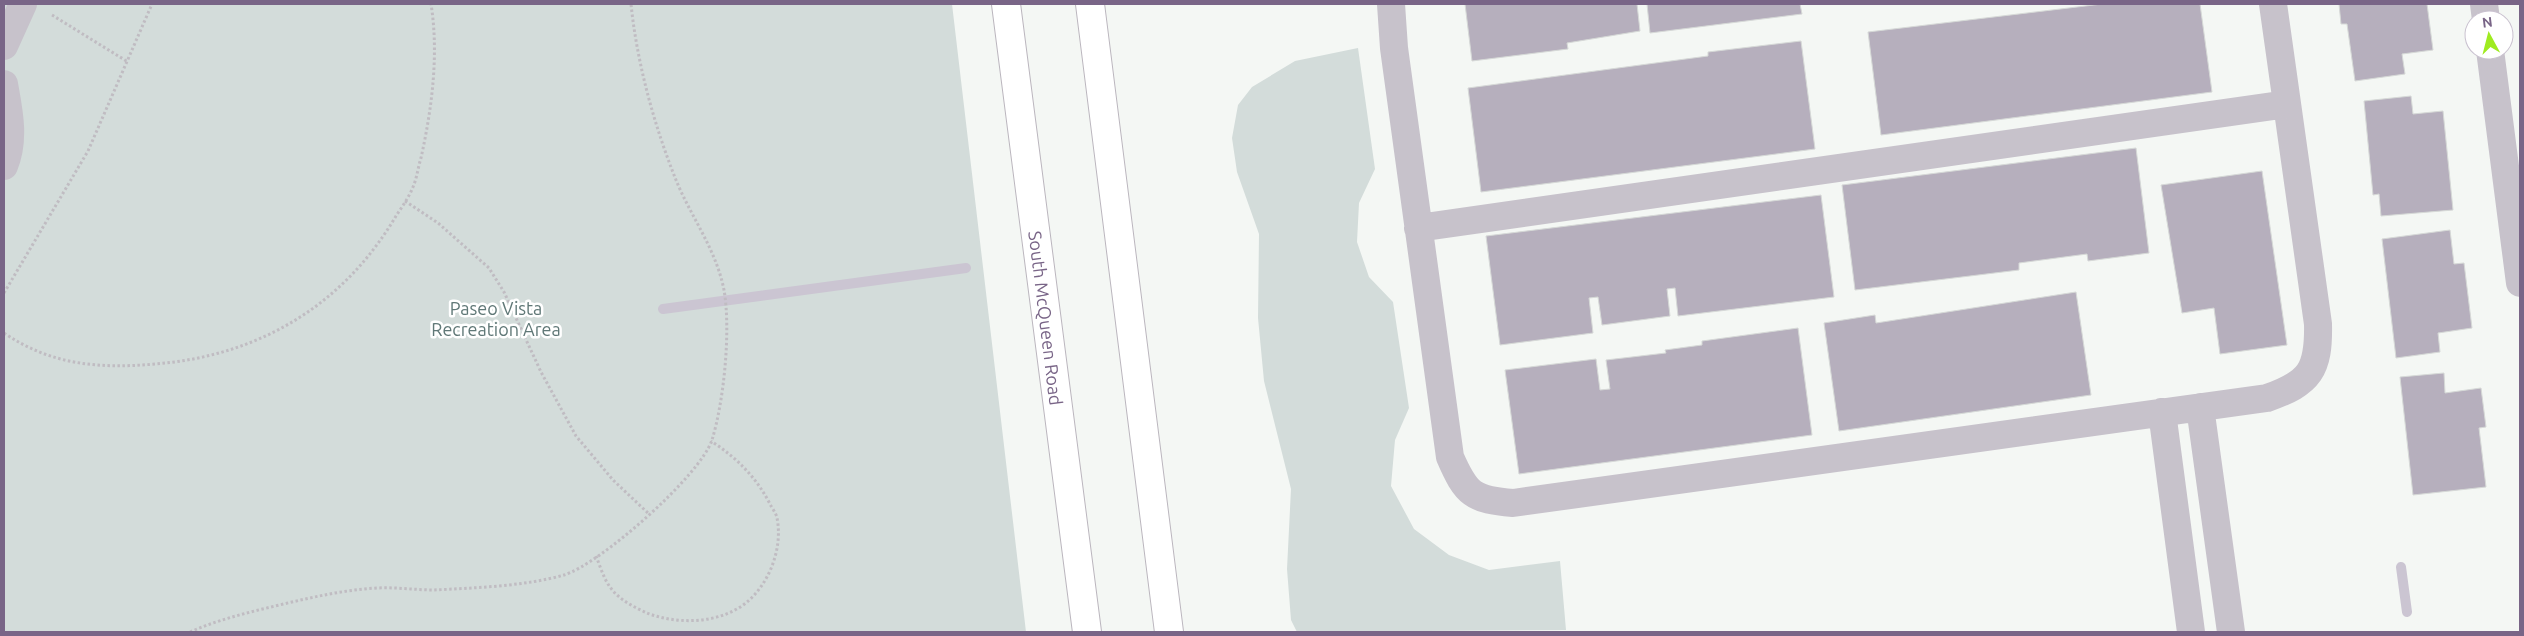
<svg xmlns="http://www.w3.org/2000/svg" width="2524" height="636" font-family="Ubuntu,sans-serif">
<rect width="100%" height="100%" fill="#f4f7f4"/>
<path fill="#d3dcda" d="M4 4H952L1026 632H4Z
M1358 48 1375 169 1359 203 1357 242 1369 277 1393 302 1409 408 1395 440 1391 486 1414 529 1449 555 1489 570 1560 561 1566 630 1297 632 1291 620 1287 569 1291 489 1264 381 1258 318 1259 234 1237 172 1232 138 1238 105 1252 87 1295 61Z"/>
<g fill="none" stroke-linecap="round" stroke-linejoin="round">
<path stroke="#cbc5d2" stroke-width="10" d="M663 309 966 268
M2401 567 2407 612"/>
</g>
<path fill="#b6afbd" stroke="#d6d9d7" d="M1465 4H1637L1640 31 1567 43 1568 49 1472 61Z
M1647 4H1800L1802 14 1650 33Z
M2102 4H2200L2212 92 1881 135 1868 32Z
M2339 4H2427L2433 50 2402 54 2405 74 2355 81 2347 24H2341Z
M1801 41 1815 149 1481 192 1468 88 1708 56V52Z
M2411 96 2413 114 2443 111 2453 210 2381 216 2379 194 2373 195 2364 101Z
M2136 148 2149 253 2088 261 2087 254 2019 263V270L1855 290 1842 185Z
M2262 171 2287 345 2220 354 2214 308 2182 313 2161 185Z
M1821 195 1834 297 1678 316 1675 288 1667 289 1670 316 1602 325 1598 297 1589 298 1593 333 1500 345 1486 236Z
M2450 230 2454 264 2464 263 2472 328 2438 333 2440 352 2396 358 2382 239Z
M2076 292 2091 395 1839 431 1824 323 1875 315 1876 323Z
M1798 328 1812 435 1519 474 1505 370 1596 359 1600 390 1610 389 1606 360 1666 353 1665 350 1702 345V341Z
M2444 373 2445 393 2481 388 2486 427 2479 428 2486 487 2413 495 2400 377Z"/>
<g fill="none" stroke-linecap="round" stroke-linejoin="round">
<g stroke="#bbb6be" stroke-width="30">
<path id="major" d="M1006 4 1087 632
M1090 4 1169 632"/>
</g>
<path stroke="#c0bcc2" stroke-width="3" stroke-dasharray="2.5 2.5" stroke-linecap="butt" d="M52 15 128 62
M405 201 438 223 489 268 504 292 541 372 576 436 613 480 649 514
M4 293 88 151 152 4
M4 333C51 365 99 369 155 364 258 356 343 306 396 216 402 207 409 197 413 187 417 178 418 167 421 158 432 108 439 54 431 4
M596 556C600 566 604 579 610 587 619 600 634 607 647 613 673 623 707 624 733 611 765 596 784 552 777 518 776 513 772 508 770 504 756 477 737 458 711 441
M190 632C217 620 246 613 275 606 309 598 342 590 377 588 396 587 415 590 434 590 474 588 526 586 564 575 600 564 700 476 712 440 724 401 731 330 724 290 716 249 691 217 676 180 654 125 637 63 631 4"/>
<path stroke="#c7c2cb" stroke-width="28" d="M1391 4 1394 48 1450 457C1466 494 1473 500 1513 503L2267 398C2310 383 2319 370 2318 324L2273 4
M2484 4 2486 20
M4 46 23 4
M2490 50 2520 283
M4 84C9 112 15 139 4 166
M1418 228 2287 104
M2200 407 2231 632
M2162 412 2191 632"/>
<use href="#major" stroke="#fff" stroke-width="28"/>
</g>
<g text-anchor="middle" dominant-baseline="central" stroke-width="5" stroke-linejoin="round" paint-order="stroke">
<g font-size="18" fill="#607877" stroke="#fff">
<text x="496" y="308">Paseo Vista<tspan x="496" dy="21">Recreation Area</tspan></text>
</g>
<g font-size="18" fill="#796587" stroke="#fff">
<text transform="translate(1046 318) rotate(83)">South McQueen Road</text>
</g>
</g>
<rect width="2524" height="636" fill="none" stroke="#796587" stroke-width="10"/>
<g transform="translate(2489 35) rotate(353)"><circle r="24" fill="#ffffff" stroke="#c9c1cf"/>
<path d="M0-4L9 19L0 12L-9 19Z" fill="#9feb20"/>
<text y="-8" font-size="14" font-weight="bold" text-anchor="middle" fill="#796587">N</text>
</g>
</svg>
